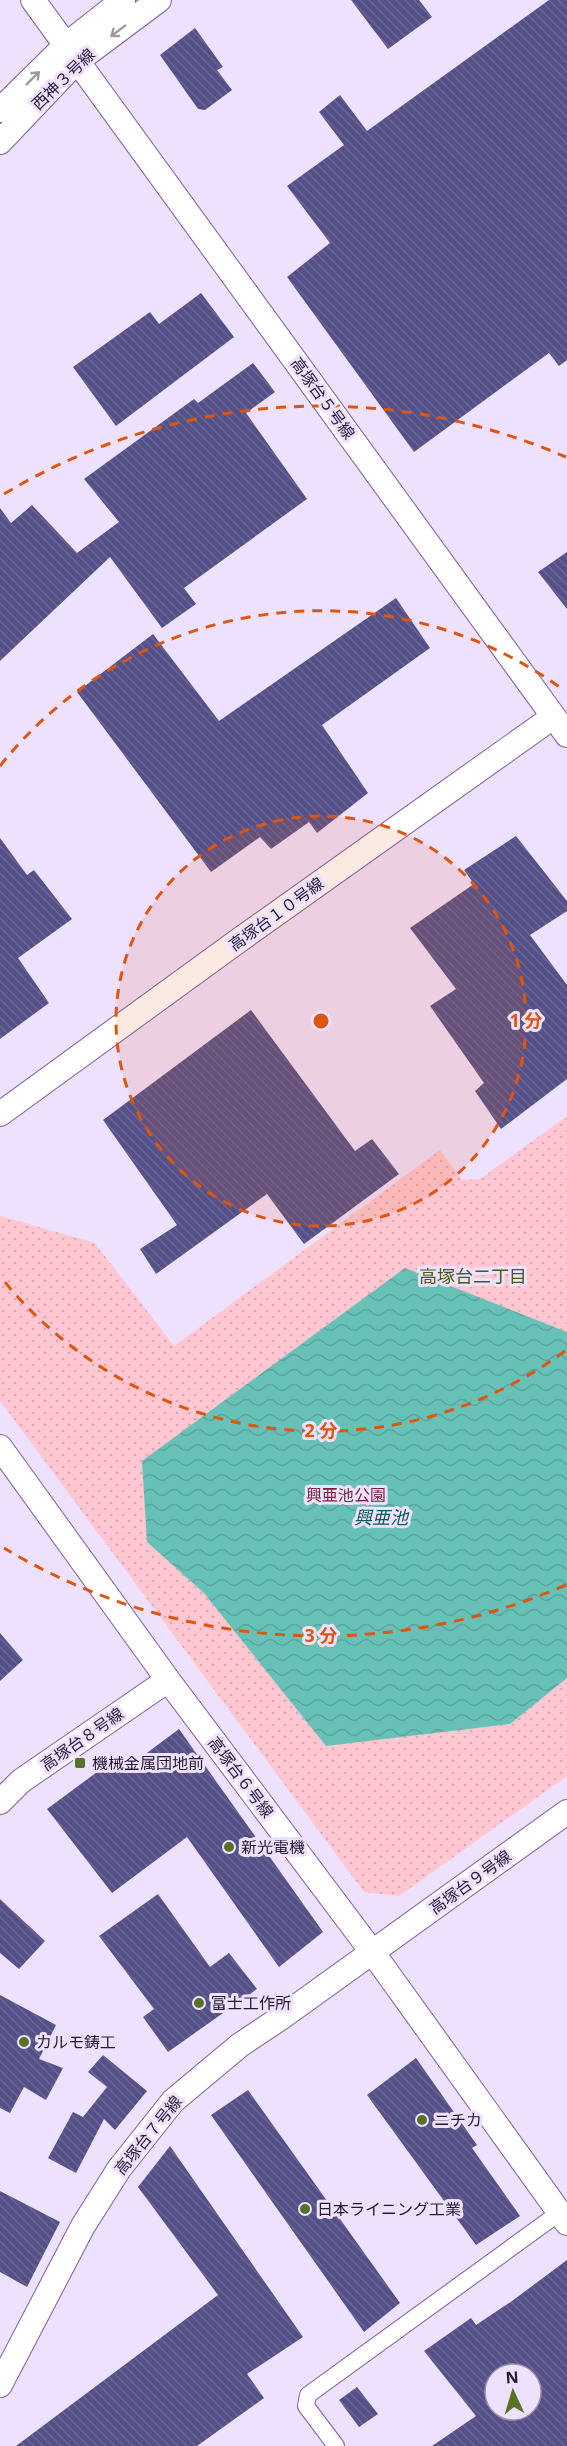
<svg xmlns="http://www.w3.org/2000/svg" width="567" height="2446" font-family="'Noto Sans','Noto Sans JP',sans-serif">
<defs>
<pattern id="park-dots" width="8" height="8" patternUnits="userSpaceOnUse" patternTransform="scale(1.5)"><rect width="8" height="8" fill="#fec7d1"/><path d="M2 2h.1M6 6h.1" fill="none" stroke="#daaab4" stroke-width="1.8" stroke-linecap="round"/></pattern>
<pattern id="water-waves" width="16" height="10" patternUnits="userSpaceOnUse" patternTransform="scale(1.5)"><rect width="16" height="10" fill="#67c1b6"/><path d="M0 5q4-4 8 0t8 0" fill="none" stroke="#59a59d"/></pattern>
<pattern id="building-back-hatch" width="6" height="6" patternUnits="userSpaceOnUse" patternTransform="scale(1.5)"><rect width="6" height="6" fill="#555188"/><path d="M-1 5l2 2M0 0l6 6M5-1l2 2" fill="none" stroke="#6a6694"/></pattern>
</defs>
<rect width="100%" height="100%" fill="#eee1fe"/>
<path fill="url(#park-dots)" d="M567 1116V1776L399 1896 364 1892 0 1401V1216L95 1243 174 1346 440 1150 462 1180 480 1179Z"/>
<path fill="url(#water-waves)" d="M405 1268 567 1332V1678L510 1724 326 1746 204 1593 147 1542 142 1461Z"/>
<path fill="url(#building-back-hatch)" fill-rule="evenodd" d="M351 0H419L432 17 388 49Z
M549 0H567V360L559 366 549 353 414 452 287 277 330 243 287 186 344 145 319 112 340 95 367 131Z
M195 28 223 67 217 70 232 90 205 110 198 109 160 55Z
M201 293 234 337 116 426 73 367 150 312 159 324Z
M253 363 275 392 246 413 307 499 184 588 196 604 162 628 110 557 0 661V508L11 523 32 505 77 553 119 522 84 479 194 399 198 403Z
M567 552V609L538 572Z
M396 598 430 648 322 725 368 793 317 833 309 822 271 849 260 837 211 872 77 692 153 634 219 721Z
M516 836 567 901V911L530 935 567 985V1079L501 1129 475 1091 484 1083 430 1006 456 989 410 928 474 884 464 870Z
M0 838 27 875 34 870 72 919 18 958 49 1003 0 1039Z
M251 1010 355 1151 372 1139 399 1174 304 1244 267 1194 156 1274 140 1249 177 1225 103 1120Z
M0 1633 23 1660 0 1681Z
M179 1729 323 1932 279 1967 187 1837 112 1893 47 1809 116 1758 124 1770Z
M158 1894 210 1967 229 1953 257 1989 168 2052 143 2017 154 2009 99 1936Z
M0 1899 45 1941 19 1969 0 1953Z
M0 1995 56 2025 39 2059 63 2068 46 2100 24 2087 10 2113 0 2108Z
M103 2055 147 2091 115 2130 104 2119 76 2173 48 2158 73 2112 83 2117 107 2087 88 2072Z
M416 2058 477 2145 472 2148 520 2216 476 2245 367 2095Z
M248 2090 400 2303 364 2332 211 2115Z
M170 2146 303 2337 247 2374 264 2398 197 2446H16L218 2295 138 2187Z
M0 2191 60 2222 27 2287 0 2272Z
M567 2260V2446H432L476 2416 424 2351 471 2318 476 2325 512 2301ZM495 2374H531V2410H495Z
M357 2387 378 2414 359 2427 339 2400Z"/>
<g fill="none" stroke-linecap="round" stroke-linejoin="round">
<g stroke="#7d5d9e" stroke-width="18">
<path id="street" d="M336 2446 306 2406 308 2395 559 2213"/>
</g>
<g stroke="#7d5d9e" stroke-width="26">
<path id="secondary" d="M33 0 567 735
M0 110 66 45 123 0
M0 142 76 62 159 0
M0 1114 238 941 553 717
M0 1447 168 1680 373 1953 567 2223
M0 1802 21 1781 168 1680
M0 2385 83 2226 119 2169 173 2101 240 2045 282 2017 567 1812"/>
</g>
<use href="#street" stroke="#fff" stroke-width="16"/>
<use href="#secondary" stroke="#fff" stroke-width="24"/>
</g>
<defs><path id="oneway-shaft" d="M-6 0H5M1.5-3L5.5 0L1.5 3" fill="none" stroke-width="1.6" stroke-linecap="round" stroke-linejoin="round" transform="scale(1.5)"/></defs>
<g stroke="#9d97a3">
<use href="#oneway-shaft" transform="translate(118 31) rotate(143)"/>
<use href="#oneway-shaft" transform="translate(33 78) rotate(-45)"/>
</g>
<circle cx="321" cy="1021" r="205" fill="#de560e" fill-opacity=".12"/>
<g fill="none" stroke="#de560e" stroke-width="3" stroke-dasharray="10 8">
<circle cx="321" cy="1021" r="205"/>
<path d="M565 1351A410 410 0 0 1 0 1276M0 766A410 410 0 0 1 565 691"/>
<path d="M566 1585A615 615 0 0 1 4 1548M4 494A615 615 0 0 1 566 457"/>
</g>
<g fill="#587225" stroke="#eee1fe" stroke-width="2">
<rect x="74" y="1757" width="12" height="12" rx="3"/>
<circle cx="229" cy="1847" r="6"/>
<circle cx="199" cy="2003" r="6"/>
<circle cx="24" cy="2042" r="6"/>
<circle cx="422" cy="2120" r="6"/>
<circle cx="305" cy="2209" r="6"/>
</g>
<g text-anchor="middle" dominant-baseline="central" stroke-width="6" stroke-linejoin="round" paint-order="stroke">
<g font-size="16" fill="#251832" stroke="#eee1fe">
<text transform="translate(63 79) rotate(-44)">西神３号線</text>
<text transform="translate(323 398) rotate(54)">高塚台５号線</text>
<text transform="translate(276 914) rotate(-36)">高塚台１０号線</text>
<text transform="translate(82 1739) rotate(-35)">高塚台８号線</text>
<text transform="translate(241 1777) rotate(53)">高塚台６号線</text>
<text transform="translate(470 1882) rotate(-36)">高塚台９号線</text>
<text transform="translate(148 2135) rotate(-51)">高塚台７号線</text>
</g>
<g font-size="16" fill="#77233c" stroke="#eee1fe">
<text x="346" y="1495">興亜池公園</text>
</g>
<g font-size="16" fill="#251832" stroke="#eee1fe" text-anchor="start">
<text x="92" y="1763">機械金属団地前</text>
<text x="241" y="1847">新光電機</text>
<text x="211" y="2003">富士工作所</text>
<text x="36" y="2042">カルモ鋳工</text>
<text x="434" y="2120">ニチカ</text>
<text x="317" y="2209">日本ライニング工業</text>
</g>
<g font-size="18" fill="#465d16" stroke="#eee1fe">
<text x="473" y="1276">高塚台二丁目</text>
</g>
<g font-size="18" font-style="italic" fill="#0b5a53" stroke="#eee1fe">
<text x="381" y="1517">興亜池</text>
</g>
</g>
<circle cx="321" cy="1021" r="9" fill="#de560e" stroke="#eee1fe" stroke-width="3"/>
<g font-size="18" text-anchor="middle" font-weight="bold" fill="#de560e" stroke="#eee1fe" stroke-width="6" stroke-linejoin="round" paint-order="stroke">
<text x="526" y="1027">1 分</text>
<text x="321" y="1437">2 分</text>
<text x="321" y="1642">3 分</text>
</g>
<g transform="translate(513 2392) rotate(356)"><circle r="28" fill="#eee1fe" stroke="#9e91ac" stroke-width="1.5"/>
<path d="M0-4.5L10 22L0 15L-10 22Z" fill="#587225"/>
<text y="-9" font-size="16" font-weight="bold" text-anchor="middle" fill="#251832">N</text>
</g>
</svg>
